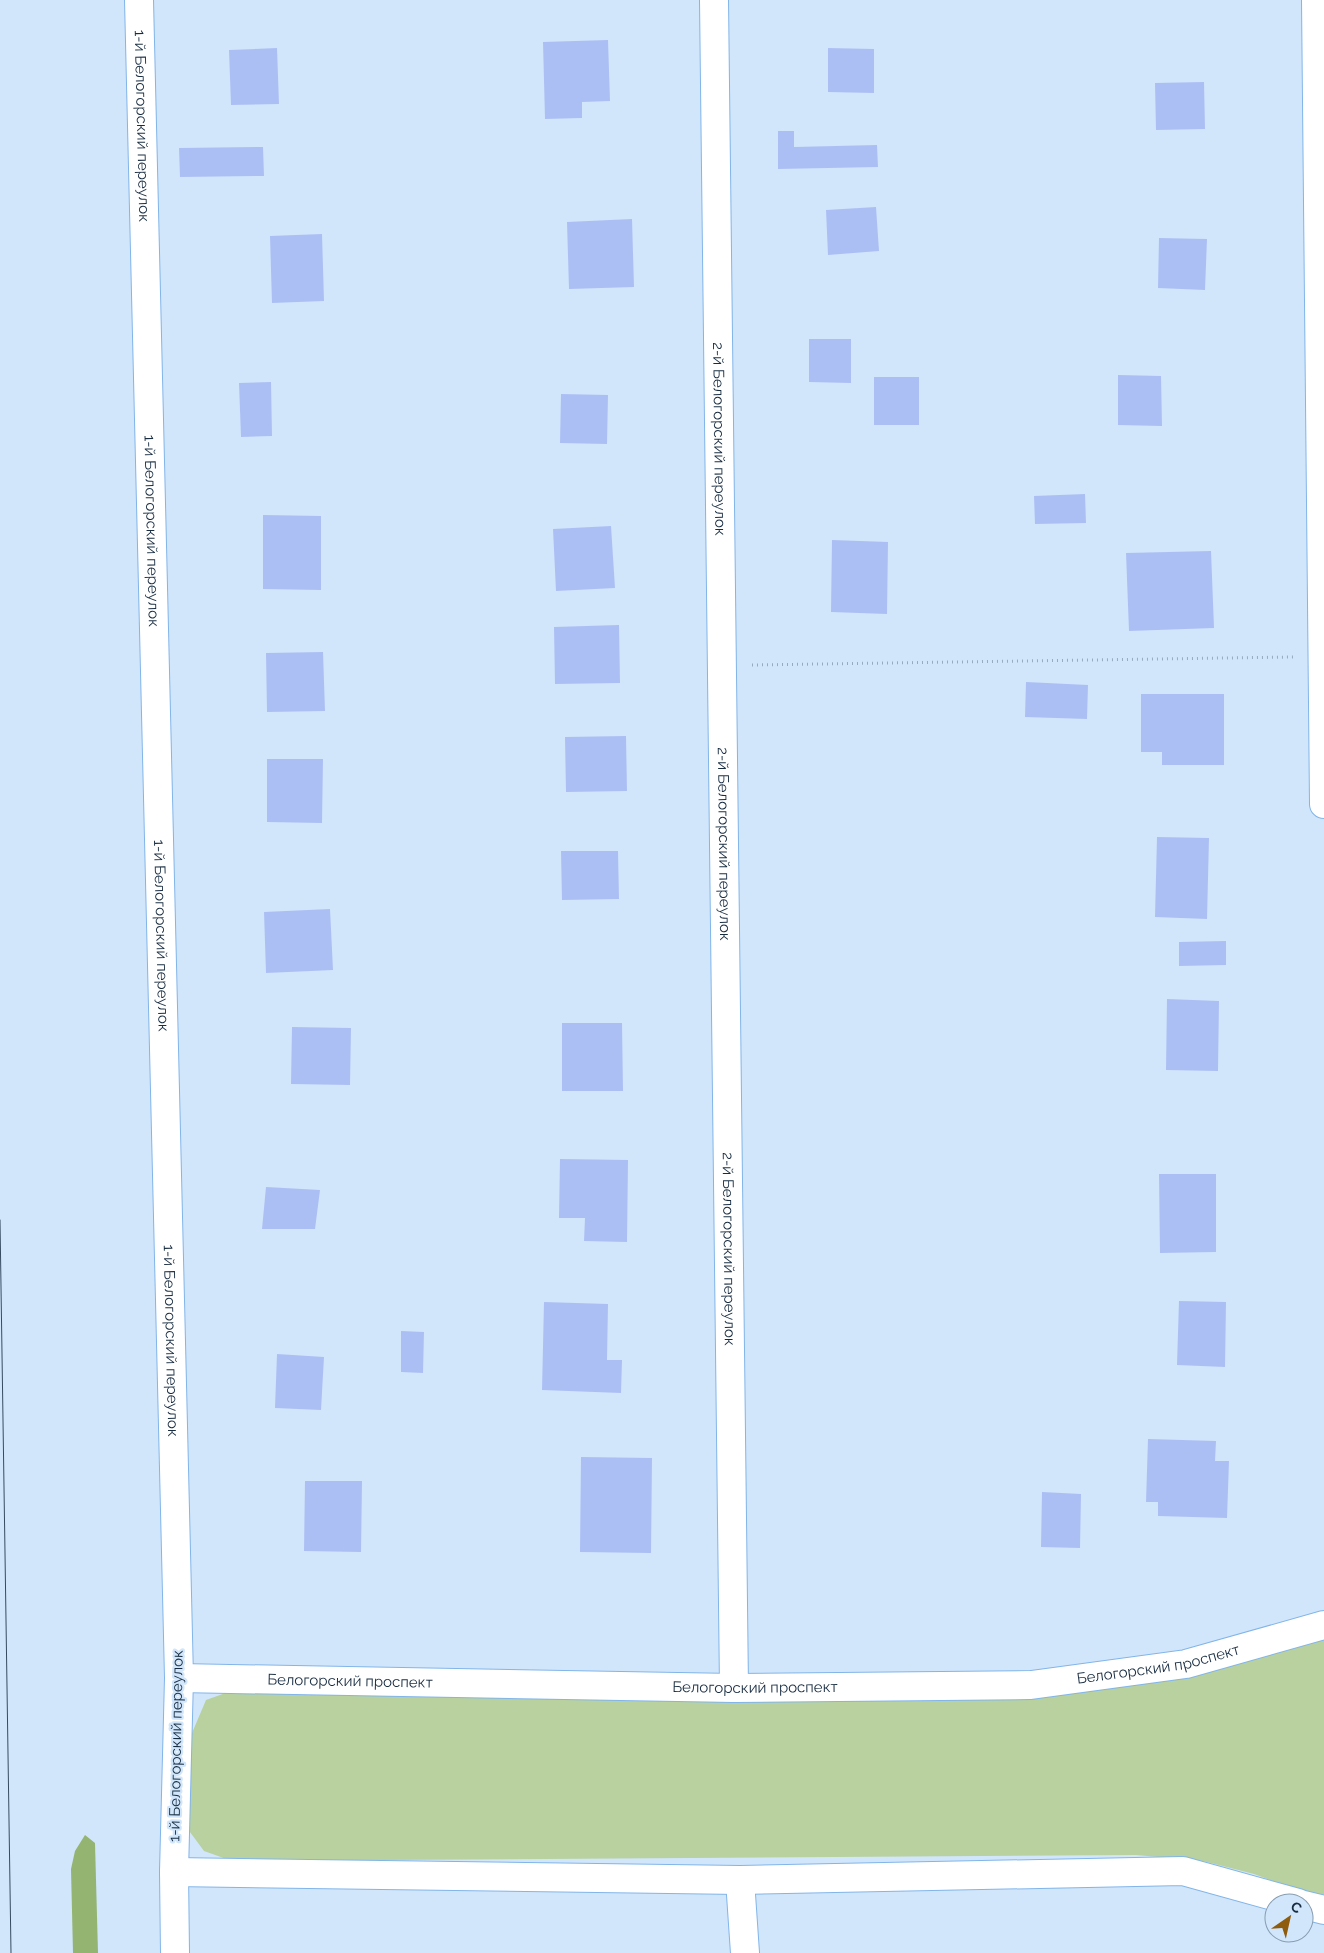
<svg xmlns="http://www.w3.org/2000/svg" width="1324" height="1953" font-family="Raleway,sans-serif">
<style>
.green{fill:#b8d19f}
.forest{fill:#94b472}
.building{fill:#acbff4}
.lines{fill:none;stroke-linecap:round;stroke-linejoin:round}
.minor-casing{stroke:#82b5e9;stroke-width:30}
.path{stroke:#95aabf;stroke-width:3;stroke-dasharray:1 4;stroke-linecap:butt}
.minor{stroke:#fff;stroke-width:28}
.tram{stroke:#364b60;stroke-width:1}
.labels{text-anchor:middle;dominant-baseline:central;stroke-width:4.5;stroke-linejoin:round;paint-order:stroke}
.street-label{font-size:15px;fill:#182c41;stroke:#d1e6fb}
</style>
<rect width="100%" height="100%" fill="#d1e6fb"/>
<path class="green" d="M1324,1639V1900L1254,1874L1203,1861L1136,1855L232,1861L204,1851L187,1828L192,1733L206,1700L234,1690L1065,1694Z"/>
<path class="forest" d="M85,1835L95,1843L98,1953H73L71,1869L75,1851Z"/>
<path class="building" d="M608,40L610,101L582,102V118L545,119L543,42Z
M277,48L279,104L231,105L229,50Z
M828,48L874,49V93L828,92Z
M1204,82L1205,129L1156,130L1155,83Z
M778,131H794V147L877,145L878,167L778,169Z
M263,147L264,176L180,177L179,148Z
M876,207L879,251L828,255L826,210Z
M632,219L634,287L569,289L567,222Z
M322,234L324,301L272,303L270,236Z
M1159,238L1207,239L1205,290L1158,288Z
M809,339H851V383L809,382Z
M1118,375L1161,376L1162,426L1118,425Z
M874,377H919V425H874Z
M271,382L272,436L241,437L239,383Z
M561,394L608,395L607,444L560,443Z
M1085,494L1086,523L1035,524L1034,496Z
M263,515L321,516V590L263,589Z
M611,526L615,588L556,591L553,529Z
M832,540L888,542L887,614L831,612Z
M1211,551L1214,628L1129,631L1126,553Z
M619,625L620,683L555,684L554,627Z
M323,652L325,711L267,712L266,653Z
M1026,682L1088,685L1087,719L1025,717Z
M1141,694H1224V765H1162V752H1141Z
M626,736L627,791L566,792L565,737Z
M267,759H323L322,823L267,822Z
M1157,837L1209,838L1207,919L1155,917Z
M561,851H618L619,899L562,900Z
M330,909L333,970L266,973L264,912Z
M1226,941V965L1179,966V942Z
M1167,999L1219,1001L1218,1071L1166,1070Z
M562,1023H622L623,1091H562Z
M292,1027L351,1028L350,1085L291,1084Z
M560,1159L628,1160L627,1242L584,1241L585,1218H559Z
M1159,1174H1216V1252L1160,1253Z
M266,1187L320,1190L315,1229H262Z
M1179,1301L1226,1302L1225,1367L1177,1365Z
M544,1302L608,1304L607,1360H622L621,1393L542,1390Z
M401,1331L424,1332L423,1373L401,1372Z
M277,1354L324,1357L321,1410L275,1408Z
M1148,1439L1216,1441L1215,1461H1229L1227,1518L1158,1516V1502H1146Z
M581,1457L652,1458L651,1553L580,1552Z
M305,1481H362L361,1552L304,1551Z
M1042,1492L1081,1494L1080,1548L1041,1547Z"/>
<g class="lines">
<defs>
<g id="minor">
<path id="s1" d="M139,0L179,1678L174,1872L175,1953"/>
<path id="s2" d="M714,0L734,1688"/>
<path d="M1316,0L1324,804"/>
<path id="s3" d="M179,1678L734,1688L1031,1685L1186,1664L1324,1625"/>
<path d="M174,1872L740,1880L1183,1871L1298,1903"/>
<path d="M740,1880L745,1953"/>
<path d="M1304,1905L1324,1910"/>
</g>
</defs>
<use href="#minor" class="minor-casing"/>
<path class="path" d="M752,665L1293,657"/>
<use href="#minor" class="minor"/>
<path class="tram" d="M0,1220L11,1953"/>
</g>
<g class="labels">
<g class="street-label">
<text stroke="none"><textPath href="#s1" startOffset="126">1-й Белогорский переулок</textPath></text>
<text stroke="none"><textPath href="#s2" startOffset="439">2-й Белогорский переулок</textPath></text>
<text stroke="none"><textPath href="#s1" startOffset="531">1-й Белогорский переулок</textPath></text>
<text stroke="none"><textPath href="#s2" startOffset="844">2-й Белогорский переулок</textPath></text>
<text stroke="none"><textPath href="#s1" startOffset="936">1-й Белогорский переулок</textPath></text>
<text stroke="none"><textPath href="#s2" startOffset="1249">2-й Белогорский переулок</textPath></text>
<text stroke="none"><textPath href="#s1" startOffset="1341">1-й Белогорский переулок</textPath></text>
<text stroke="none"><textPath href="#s3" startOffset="981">Белогорский проспект</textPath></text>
<text stroke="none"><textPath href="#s3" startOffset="171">Белогорский проспект</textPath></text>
<text stroke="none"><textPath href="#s3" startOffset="576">Белогорский проспект</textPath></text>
<text transform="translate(176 1746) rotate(-89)">1-й Белогорский переулок</text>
</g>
</g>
<g transform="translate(1289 1918) rotate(34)"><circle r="24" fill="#d1e6fb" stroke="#879cb1"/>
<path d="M0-4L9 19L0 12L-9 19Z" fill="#8f5b0c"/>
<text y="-8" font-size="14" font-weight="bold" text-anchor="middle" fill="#182c41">С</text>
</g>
</svg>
